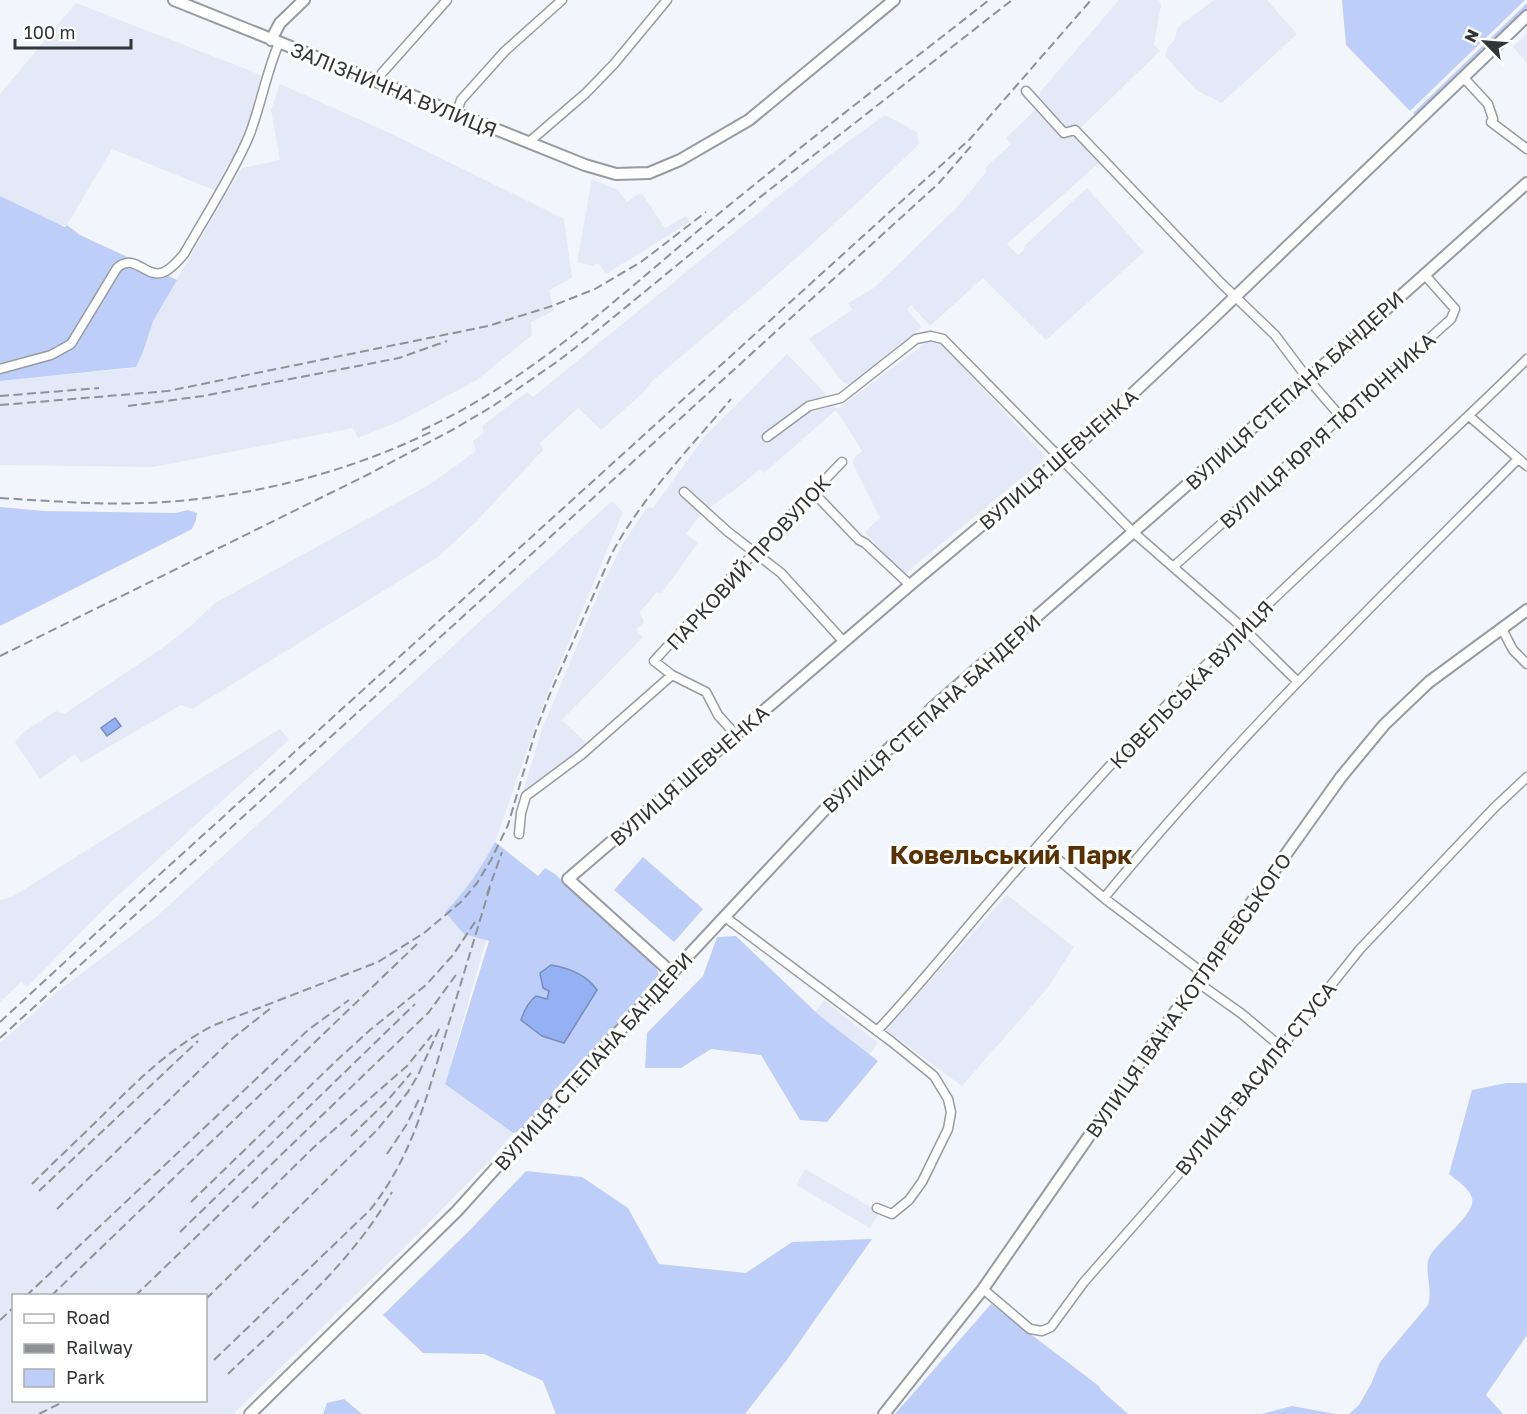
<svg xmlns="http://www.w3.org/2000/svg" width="1527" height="1414" font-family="'Golos Text',sans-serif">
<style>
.built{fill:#e3e9f7;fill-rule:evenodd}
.green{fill:#bdcff8}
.water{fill:#94b1f4;stroke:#778cbb;stroke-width:1.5}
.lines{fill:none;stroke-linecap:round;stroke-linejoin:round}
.minor-casing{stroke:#989ba1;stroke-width:11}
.tertiary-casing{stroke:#989ba1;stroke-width:14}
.minor{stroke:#fff;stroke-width:8}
.tertiary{stroke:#fff;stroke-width:10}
.rail{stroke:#8f9195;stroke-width:2;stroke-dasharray:9 4.5;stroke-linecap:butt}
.labels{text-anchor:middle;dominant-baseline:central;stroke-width:6;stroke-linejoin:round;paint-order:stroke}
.street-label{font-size:20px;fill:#333436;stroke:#fff}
.district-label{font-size:26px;font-weight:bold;fill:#593103;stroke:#fff}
</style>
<rect width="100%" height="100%" fill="#f2f5fc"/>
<path class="built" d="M1119,0H1159L1161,5L1154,45L1160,51L1073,135L1099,163L1007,244L1018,255L1024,250V246L1087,188L1144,252L1046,340L983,278L930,326L911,305L907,310L922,327L850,385L843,382L809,339L852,310L848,303L874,288L958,206L987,171L985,168L1011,144L1006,138L1036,109L1041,91Z
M1214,0H1267L1297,34L1222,103L1196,90L1165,56L1168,47L1175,40L1177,28Z
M76,3L261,75L247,136L226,167L216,191L112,149L67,225H61L0,196V94Z
M1527,33V63L1513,47Z
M280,84L394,135L564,219L572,278L549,290L554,311L531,322L532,335L477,380L400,421L358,438L353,428L153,467L0,465V381L133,368L143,352L153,320L240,171L242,168L280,160L271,110Z
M885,115L917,132L919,144L868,193L782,271L651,382L644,392L601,430L578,408L540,443L543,450L476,522L438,557L192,709L181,705L81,763L75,754L40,779L15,742L22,733L56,711L64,714L161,649L193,624L215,603L429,485L476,451L473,441L484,433L482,426L527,392L533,397L827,157Z
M592,179L618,190L627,202L638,194L643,195L665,228L686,216L690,222L606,274L598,263L593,266L577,262Z
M927,342H940L1045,456L1041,462L903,575L865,532L880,518L853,464L854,458L862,451L836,410L764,473L760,469L737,488L701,514L686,534L698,543L661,594L657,592L640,612L644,622L636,630L643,637L562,720L588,745L521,798L541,732L601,588L622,545L647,507L653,508L706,435L787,354L825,393L837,409Z
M612,501L623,512L546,697L495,842L482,866L467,888L446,912L464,934L486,940L445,1084L513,1133L493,1157L410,1242L233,1414H0V1043L57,992L156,917ZM14,1296H206V1400H14Z
M280,729L289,740L111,902L27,987L21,982L0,1002V900L12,897Z
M1007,895L1074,947L1046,990L962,1086L886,1030Z
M824,1000L878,1043L867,1057L813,1015Z
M805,1169L879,1212L870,1228L796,1185Z"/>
<path class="green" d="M1342,0H1525L1410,111L1346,45Z
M1527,3V9L1416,116L1413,113Z
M0,196L65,227L67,225L80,235L177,280L153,321L143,352L136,367L0,381Z
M0,507L44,511L176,513L188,510L197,513L196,520L192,529L0,626Z
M495,842L538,876L545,868L555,874L642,953C650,961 661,967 658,980L520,1131L513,1133L445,1084L489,941L464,934L445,912C466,891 481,868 495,842Z
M643,857L703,909L674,942L614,890Z
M736,936L820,1016L878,1061L827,1122L800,1120L761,1055L711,1049L681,1068H645L647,1033L703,976L717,937Z
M1506,1083H1527V1335L1486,1395L1503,1414H1349L1359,1405L1371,1384L1380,1362L1428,1305C1433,1289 1424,1271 1429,1258C1435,1243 1477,1214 1472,1198C1469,1188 1456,1180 1449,1174L1472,1090Z
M526,1171L582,1177L628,1208L659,1264L746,1273L792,1242L872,1239L786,1361L745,1414H556L543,1381L484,1354L423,1353L383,1315L471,1229Z
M991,1304L1099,1386L1101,1390L1128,1414H895Z
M344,1399L362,1414H323L327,1403Z
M1292,1406L1336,1414H1261Z"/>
<path class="water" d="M115,718L121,726L107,736L101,728Z
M551,965C569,968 586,974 597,990L564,1043L542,1036L521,1020C524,1011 528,1002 536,996L547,999L549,991L543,988L540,973Z"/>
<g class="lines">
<defs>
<path id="minor" d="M1463,77L1488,104L1493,119L1491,122L1527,149
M377,82L382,73L447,0
M1026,91L1064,133L1075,130L1221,283L1275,335L1308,379L1341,417
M456,114L461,100L505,51L562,0
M529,142L586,93L614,64L667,0
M0,369L51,355L71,344L117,268C136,251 147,282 166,271C173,267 179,260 184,254C205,217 233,174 249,136C261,105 266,73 279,43
M1469,416L1527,466
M767,437L809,406L841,398L916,339L931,336L943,339L1133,532L1243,628L1297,681
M684,492L727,531L781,573L844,642
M814,493L859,540L865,543L910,585
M1173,567L1451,319L1455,309L1424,274
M1502,629L1513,650L1527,664
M736,735L718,715L706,692L672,675L654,661L735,573L842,462
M519,834L521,813L526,796L581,755L672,675
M1041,845L1104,898L1203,973
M1104,898C1232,742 1376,602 1518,459
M725,917L892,1042L934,1076L948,1099L951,1112L948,1129L922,1182L909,1200L892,1214L877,1208
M1197,982L1242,1014L1280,1046
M877,1031C918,987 955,941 994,896C1048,833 1104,771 1161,711C1278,588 1407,478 1527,359
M983,1289L1030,1329L1042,1331L1051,1327L1084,1282L1190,1161L1360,949L1494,808L1527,777"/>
<path id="tertiary" d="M174,0L585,165L616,174L649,173L680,160L749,120L894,0
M271,40L280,23L304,0
M672,973L568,879L910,585L1080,443L1212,319L1527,16
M250,1414L457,1211L672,973L844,789L925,716L931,709L1308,379L1527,183
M884,1414L983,1289L1234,927L1341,777L1384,725L1429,682L1527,610"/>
</defs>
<use href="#minor" class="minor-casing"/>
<use href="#tertiary" class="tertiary-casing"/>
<use href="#minor" class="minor"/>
<use href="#tertiary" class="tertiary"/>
<path class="rail" d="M0,396L99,388
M0,405L168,391L488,326L552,306L595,289L641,262L706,212
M128,406L203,396L399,358L447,341
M422,430C531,381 620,295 711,220C802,145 896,73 989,0
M0,498C49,501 98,505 146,503C245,499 344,474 433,431
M0,656L369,474L454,429L493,406L558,361L593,334L759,198L1012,0
M487,894L502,852
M0,1022L148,885L970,139L1091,0
M0,1038L939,183L972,145
M351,1136L387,1101L411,1073
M387,1154L407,1124L420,1097
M32,1184C57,1159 83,1135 108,1110C140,1078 171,1048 212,1026L378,962L424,933L462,901L477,883L491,860L508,825L535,733L549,696L612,553C643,496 690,448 731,399
M39,1191L198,1041
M191,1202L336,1061L370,1030L426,985L453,955L475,922
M252,1208L313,1148L407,1066L432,1035
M57,1209L233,1038L271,1008
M180,1232L415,1004
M26,1296L308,1030L349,1000
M51,1296L417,944
M135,1296L429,1012L458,972
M206,1299L377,1130L408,1092L418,1075L440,1027
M0,1320L14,1307
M214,1360L370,1210C412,1157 426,1099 445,1036C460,986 475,937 490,887
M228,1374C286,1318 351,1264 392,1192
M39,1414L67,1400"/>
</g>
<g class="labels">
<g class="street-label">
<text transform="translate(394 89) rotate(22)">ЗАЛІЗНИЧНА ВУЛИЦЯ</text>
<text transform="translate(1294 390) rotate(-42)">ВУЛИЦЯ СТЕПАНА БАНДЕРИ</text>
<text transform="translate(1327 430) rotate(-42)">ВУЛИЦЯ ЮРІЯ ТЮТЮННИКА</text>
<text transform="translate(1058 459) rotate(-41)">ВУЛИЦЯ ШЕВЧЕНКА</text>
<text transform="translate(748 562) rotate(-47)">ПАРКОВИЙ ПРОВУЛОК</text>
<text transform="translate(1191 684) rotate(-46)">КОВЕЛЬСЬКА ВУЛИЦЯ</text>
<text transform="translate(931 713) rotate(-42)">ВУЛИЦЯ СТЕПАНА БАНДЕРИ</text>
<text transform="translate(689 775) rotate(-41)">ВУЛИЦЯ ШЕВЧЕНКА</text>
<text transform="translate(1188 995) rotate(-55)">ВУЛИЦЯ ІВАНА КОТЛЯРЕВСЬКОГО</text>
<text transform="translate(593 1061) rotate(-48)">ВУЛИЦЯ СТЕПАНА БАНДЕРИ</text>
<text transform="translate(1255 1078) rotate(-51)">ВУЛИЦЯ ВАСИЛЯ СТУСА</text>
</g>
<g class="district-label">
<text x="1011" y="854">Ковельський Парк</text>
</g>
</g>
<rect x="12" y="1294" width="195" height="108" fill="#ffffff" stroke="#adaeaf" stroke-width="1.5"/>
<rect x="24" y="1314" width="30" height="9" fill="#ffffff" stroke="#adaeaf" stroke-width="1.5"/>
<text x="66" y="1324" font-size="18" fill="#333436">Road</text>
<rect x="24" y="1344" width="30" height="9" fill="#8f9195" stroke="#adaeaf" stroke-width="1.5"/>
<text x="66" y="1354" font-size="18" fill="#333436">Railway</text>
<rect x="24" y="1369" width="30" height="18" fill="#bdcff8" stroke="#adaeaf" stroke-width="1.5"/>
<text x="66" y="1384" font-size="18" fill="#333436">Park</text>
<g transform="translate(1485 42) rotate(295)" stroke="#ffffff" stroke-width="4.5" paint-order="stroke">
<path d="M0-4.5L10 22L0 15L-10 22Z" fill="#333436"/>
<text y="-9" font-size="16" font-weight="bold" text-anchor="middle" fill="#333436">N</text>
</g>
<path d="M15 39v9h116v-9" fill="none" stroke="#333436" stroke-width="3"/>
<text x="24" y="39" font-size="18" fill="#333436" stroke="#ffffff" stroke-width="4.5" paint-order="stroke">100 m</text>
</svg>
